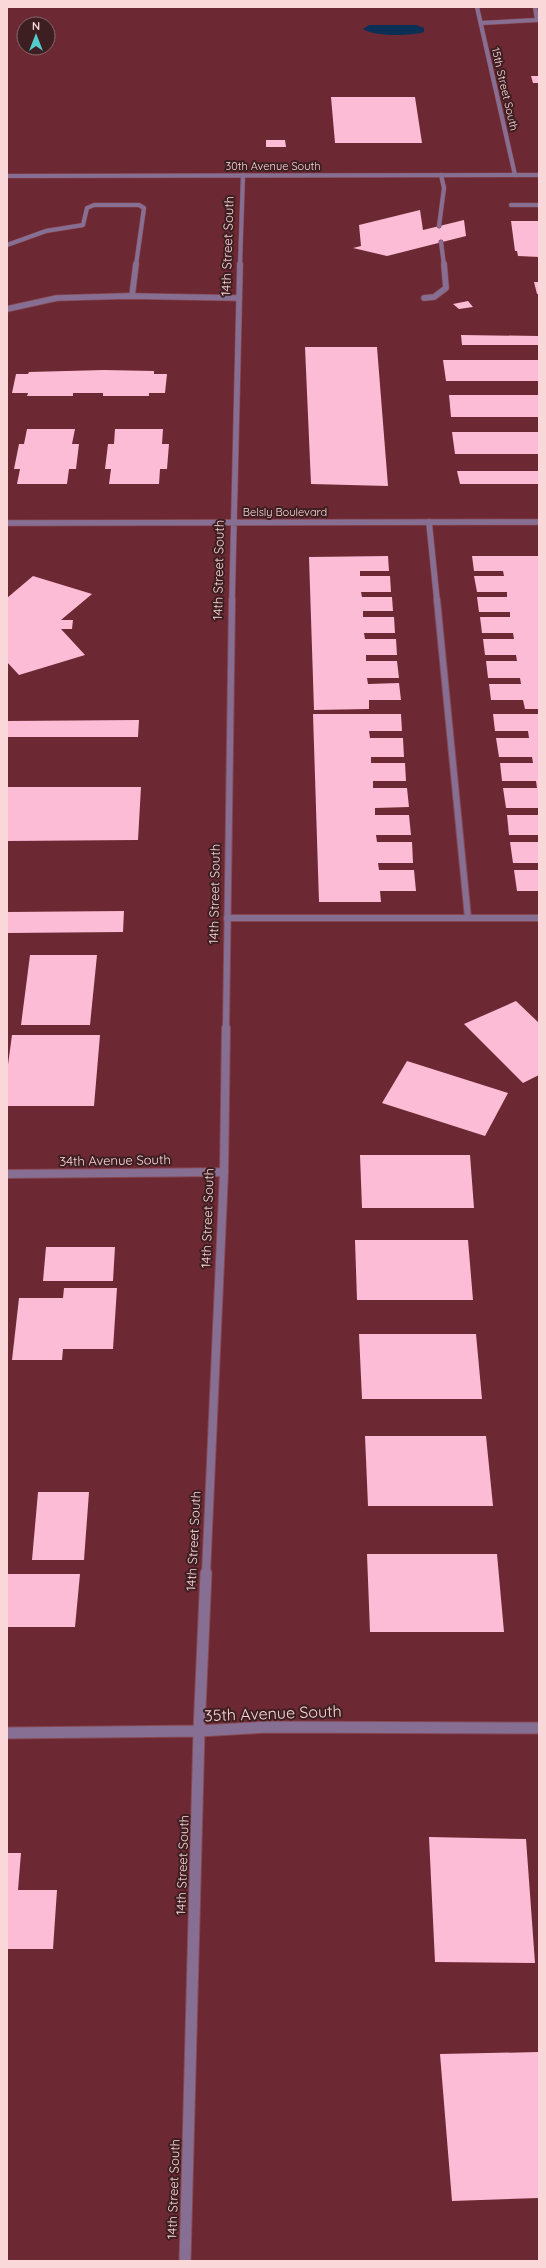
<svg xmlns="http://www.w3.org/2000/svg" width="546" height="2268" font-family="Quicksand,sans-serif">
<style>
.water{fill:#0b2f55}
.building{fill:#fcbcd5}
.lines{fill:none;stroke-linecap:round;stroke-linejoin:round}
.service-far2-casing{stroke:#864851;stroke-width:5}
.service-far1-casing{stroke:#864851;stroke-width:7}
.service-casing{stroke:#864851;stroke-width:8}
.minor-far4-casing{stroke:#864851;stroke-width:5}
.minor-far3-casing{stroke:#864851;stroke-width:7}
.minor-far2-casing{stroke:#864851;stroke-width:8}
.minor-far1-casing{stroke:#864851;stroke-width:10}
.minor-casing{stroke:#864851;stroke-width:13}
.tertiary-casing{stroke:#864851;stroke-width:5}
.service-far2{stroke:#876f94;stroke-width:4}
.service-far1{stroke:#876f94;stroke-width:5.5}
.service{stroke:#876f94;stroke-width:6}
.minor-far4{stroke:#876f94;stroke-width:4}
.minor-far3{stroke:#876f94;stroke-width:5.5}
.minor-far2{stroke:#876f94;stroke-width:6}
.minor-far1{stroke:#876f94;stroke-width:8}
.minor{stroke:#876f94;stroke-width:11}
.tertiary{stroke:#876f94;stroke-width:4}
.labels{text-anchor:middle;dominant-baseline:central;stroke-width:4;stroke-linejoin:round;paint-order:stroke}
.far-street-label{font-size:11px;fill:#fad7d9;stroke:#3d1e21}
.street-label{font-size:13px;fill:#fad7d9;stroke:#3d1e21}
.near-street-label{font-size:16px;fill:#fad7d9;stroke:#3d1e21}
</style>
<rect width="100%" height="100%" fill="#6c2833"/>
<path class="water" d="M369,25H416L424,28V32C411,36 375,37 363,29Z"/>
<path class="building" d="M531,76H539V83H533Z
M331,97H415L422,143H335Z
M266,140H285L286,147H266Z
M420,210L423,230L464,220L466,236L387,256L353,248L361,246L359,225Z
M511,221H539V257L518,256L517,251H515Z
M534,282H539V294H537Z
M468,301L473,307L459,309L453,304Z
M461,335L539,336V345H462Z
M305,347H377L388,486L311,484Z
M443,360H539V381H446Z
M104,370L154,371V374H167L165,393H149V396H103V393H73V396H27L28,393H12L16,374H28L29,372Z
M449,395H539V417H451Z
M27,429H75L72,444H79L76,469H69L67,484H17L20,469H14L19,444H24Z
M115,429H163L162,444H169L167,469H160L159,484H109L111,469H105L108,444H114Z
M452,432H539V454H455Z
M457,471H539V484H460Z
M388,556L389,571H360V576H390L391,592H361L362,597H392L393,611H363V617H394L395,633H364L365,639H396L397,655H366V661H397L399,678H367L368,684L399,683L401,700H369V709L314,710L309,557Z
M472,556H539V709H525L523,700H491L489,684H521L520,678H488L486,661H517L516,655H485L483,639H514L513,633H482L480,617H510V612H479L477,597H507V592H477L474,576H504L503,571H474Z
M33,576L92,594L61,620H73L72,629H61L85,655L19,675L7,662V598Z
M313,714H401L402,731H369L370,738H403L404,757H371V763H405L406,781H373V788H407L409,807L375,808V815H409L411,835H376L377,842H412L413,863H378L379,870H414L416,891H380L381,902H319Z
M493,714H539V808H506L503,788H537L536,781H502L500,763H533L532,757H499L496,738H529L528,731H495Z
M139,720L138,737H7V721Z
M7,787H141L138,840L7,841Z
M507,815H539V835H509Z
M510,842H539V863H513Z
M514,870H539V891H517Z
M124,911L123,932L7,933V912Z
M30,955H97L90,1025H21Z
M516,1001L539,1023V1075L523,1083L464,1024Z
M12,1035H100L94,1106H7V1072Z
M407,1061L508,1093L485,1136L382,1103Z
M360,1155H470L474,1208H362Z
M355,1240H468L473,1300H357Z
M46,1247H115L113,1281H43Z
M64,1288H117L113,1349H63L62,1360H12L19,1298H63Z
M359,1334H476L482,1399H362Z
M365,1436H486L493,1506H368Z
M38,1492H89L84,1560H32Z
M367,1554H497L504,1632H370Z
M7,1574H80L75,1627H7Z
M429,1837L526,1839L535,1963L435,1962Z
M7,1853H21L18,1890H57L53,1949H7Z
M539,2052V2198L452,2201L440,2054Z"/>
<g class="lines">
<defs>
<path id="service-far2" d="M481,23L537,20L535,7
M511,205H539
M439,226L444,188L441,175
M441,242L444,265
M7,245L46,231L83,225L87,208L94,205H139L144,208L136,265"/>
<path id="service-far1" d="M132,296L136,264
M424,298L434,297L446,288L444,264
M7,309L57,298L127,296L239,298
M429,522L437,601"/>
<path id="service" d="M437,600L468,918
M227,918H539"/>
<path id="minor-far4" d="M477,7L515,175
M240,265L243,175"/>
<path id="minor-far3" d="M7,523L539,522
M232,601L240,264"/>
<path id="minor-far2" d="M226,1029L232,600"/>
<path id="minor-far1" d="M7,1174L224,1172
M206,1574L224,1172L226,1028"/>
<path id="minor" d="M7,1733L199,1731L269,1727L539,1728
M185,2261L199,1731L206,1573"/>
<path id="tertiary" d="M7,176L539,175"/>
</defs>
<use href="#service-far2" class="service-far2-casing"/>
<use href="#service-far1" class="service-far1-casing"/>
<use href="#service" class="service-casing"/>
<use href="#minor-far4" class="minor-far4-casing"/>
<use href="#minor-far3" class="minor-far3-casing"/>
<use href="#minor-far2" class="minor-far2-casing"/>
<use href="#minor-far1" class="minor-far1-casing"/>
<use href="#minor" class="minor-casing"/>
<use href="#tertiary" class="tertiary-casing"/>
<use href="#service-far2" class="service-far2"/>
<use href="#service-far1" class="service-far1"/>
<use href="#service" class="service"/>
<use href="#minor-far4" class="minor-far4"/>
<use href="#minor-far3" class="minor-far3"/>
<use href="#minor-far2" class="minor-far2"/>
<use href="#minor-far1" class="minor-far1"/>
<use href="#minor" class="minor"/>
<use href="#tertiary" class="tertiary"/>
</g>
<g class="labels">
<g class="far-street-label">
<text transform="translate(505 89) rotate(77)">15th Street South</text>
<text x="273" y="166">30th Avenue South</text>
<text x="285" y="512">Belsly Boulevard</text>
</g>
<g class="street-label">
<text transform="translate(227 246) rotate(-88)">14th Street South</text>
<text transform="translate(218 570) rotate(-89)">14th Street South</text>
<text transform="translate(214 894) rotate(-89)">14th Street South</text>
<text transform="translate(115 1160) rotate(-1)">34th Avenue South</text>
<text transform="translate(207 1218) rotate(-88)">14th Street South</text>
<text transform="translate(193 1541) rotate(-87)">14th Street South</text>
<text transform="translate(182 1865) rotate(-88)">14th Street South</text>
<text transform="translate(173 2189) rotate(-88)">14th Street South</text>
</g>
<g class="near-street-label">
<text transform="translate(273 1713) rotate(-2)">35th Avenue South</text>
</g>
</g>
<rect width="546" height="2268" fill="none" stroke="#fad7d9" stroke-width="16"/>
<g transform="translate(36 36)"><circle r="19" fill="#3d1e21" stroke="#89686b"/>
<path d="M0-3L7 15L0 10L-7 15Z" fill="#53cdcb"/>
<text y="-6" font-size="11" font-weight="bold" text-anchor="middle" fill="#fad7d9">N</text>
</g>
</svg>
